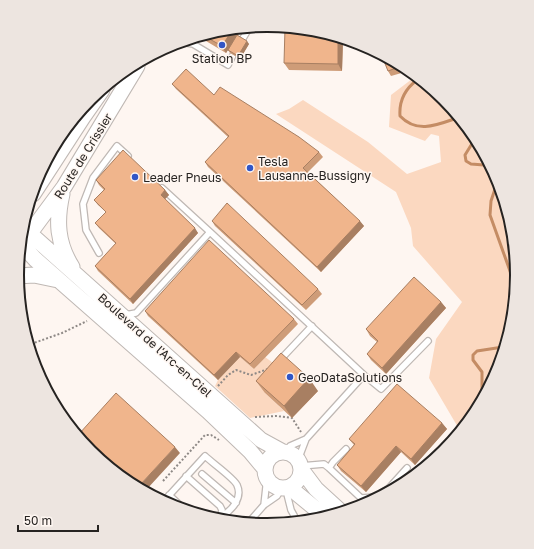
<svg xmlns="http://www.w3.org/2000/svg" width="534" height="549" font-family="'Golos Text',sans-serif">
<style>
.green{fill:#fbd8c0}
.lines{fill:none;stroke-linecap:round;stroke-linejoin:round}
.stream{stroke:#c48c64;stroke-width:3}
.lane-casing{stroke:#bfb8b4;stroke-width:8}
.secondary-casing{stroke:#bfb8b4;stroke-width:17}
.path{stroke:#8e8986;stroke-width:2;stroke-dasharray:2 2;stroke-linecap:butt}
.lane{stroke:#fff;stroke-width:5.5}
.secondary{stroke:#fff;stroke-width:15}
.wall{fill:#ce9c78}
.shaded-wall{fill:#a87f62}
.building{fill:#f0b58c;stroke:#a87f62}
.poi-dot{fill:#3156c6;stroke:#fef6f1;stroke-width:1.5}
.labels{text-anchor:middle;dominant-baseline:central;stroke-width:3;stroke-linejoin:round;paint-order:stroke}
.poi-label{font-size:12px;fill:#262321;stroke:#fef6f1;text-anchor:start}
.street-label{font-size:12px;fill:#262321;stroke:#fef6f1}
.rim{fill:none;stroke:#262321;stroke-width:2}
</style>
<rect width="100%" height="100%" fill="#fef6f1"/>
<path class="green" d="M412,77L444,98L498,179L517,275L500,362L496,363L495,374L459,429L429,378L436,339L462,302L413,246L411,228L396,192L276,114L289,109L303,100L368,142L407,174L441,162L439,136L431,134L425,141L389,127L391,95L412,79Z
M240,357L254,369L265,357L284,371L265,393L284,411L250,418L215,386L218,380Z"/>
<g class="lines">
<path class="stream" d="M417,80C405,89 399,102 400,116C417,134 437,125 457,118
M473,142L465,155L466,161L471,164L484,165L489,171L494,180L495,189L491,201L490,215L515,285
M482,394V372L473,360V355L477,351L503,347"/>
<defs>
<path id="lane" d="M242,40L249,28
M181,42L193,44L228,65L233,55
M162,188L210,232
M99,253L86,230L83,204L93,178L117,146L128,156
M125,315L136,313L210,232L364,375L306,439L298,460
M279,361L312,326
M364,375L381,389L428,341
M346,449L333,462L329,468L361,498L376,497
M285,452L290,446L306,439
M301,466L324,464L329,468
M202,474L236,503
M186,476L220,506L222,510L221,515
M286,490L291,510L296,519
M169,495L183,508
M377,496L389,488L407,468
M164,501L205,456C211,462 234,478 237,485C243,498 232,510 222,516
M264,505L267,478
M250,521L264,505L277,496L282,488"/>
<path id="secondary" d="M33,194L83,117L102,90
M62,194C56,221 57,243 72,267
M26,230L261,440L283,452
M24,241L64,187L137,66
M23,246L35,259L208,411L250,451L265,469
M17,276L34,275L58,280
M265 470a18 18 0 1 1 36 0a18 18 0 1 1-36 0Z
M301,469L316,489L339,510
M289,487L322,514"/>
</defs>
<use href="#lane" class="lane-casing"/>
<use href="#secondary" class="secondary-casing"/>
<path class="path" d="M31,344L62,333L87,321
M218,386L228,375L236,370L251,375L268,369
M255,417L276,416L292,418L301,432
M163,481L205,435H211L219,440"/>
<use href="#lane" class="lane"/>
<use href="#secondary" class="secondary"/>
</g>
<path class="wall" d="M241,30L237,35L249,44L240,59L230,53L228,50L226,53L201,38Z
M343,40L342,71L289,70L284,63Z
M382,56L405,72L391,76L388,71Z
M172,84L214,95L319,152L323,157L308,172L364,226L321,272L208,167L205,162L228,137L176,89Z
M96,180L165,190L169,195L165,199L198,233L133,304L98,271L95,266L116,244L99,228L95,223L106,212L98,205L94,200L104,190L99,185Z
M212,221L318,289L322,294L306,310L215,226Z
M441,302L446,308L386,374L371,360L367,354L377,342L370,336L366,329Z
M145,311L294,319L298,324L254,369L240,357L218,380L148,316Z
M256,381L318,391L292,418L265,393Z
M442,423L447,429L415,465L401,452L366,492L341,471L337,465L354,445L349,439Z"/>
<path class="shaded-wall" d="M241,30L226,53L222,46L231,32Z
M338,39L343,40L342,71L338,64Z
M247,41L249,44L240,59L238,56Z
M165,190L169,195L164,200L161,195Z
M360,221L364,226L321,272L317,267Z
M195,228L198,233L133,304L130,299Z
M441,302L446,308L386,374L382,368Z
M236,352L240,357L218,380L214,375Z
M309,378L318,391L292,418L284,406Z
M442,423L447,429L415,465L411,459Z
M396,446L401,452L366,492L361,486Z
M175,447L180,453L147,489L140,485Z"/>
<path class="building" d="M285,28L338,39V64L284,63Z
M231,32L222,46L206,37Z
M237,35L247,41L238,56L228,50Z
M382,56L399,67L388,71Z
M186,69L214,95L220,87L299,137L319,152L303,168L360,221L317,267L205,162L229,136L172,84Z
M123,150L165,190L161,195L195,228L130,299L95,266L116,243L95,223L106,212L94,200L105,189L96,180Z
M227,203L318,289L302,305L212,221Z
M209,240L294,319L250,364L236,352L214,375L145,311Z
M414,277L441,302L382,368L367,354L378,341L366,329Z
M281,353L309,378L284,406L256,381Z
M397,384L442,423L411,459L396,446L361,486L337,465L355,444L349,439Z
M116,393L175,447L140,485L90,451L79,434Z"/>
<g class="poi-dot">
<circle cx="222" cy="45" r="4"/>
<circle cx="250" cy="168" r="4"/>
<circle cx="135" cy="177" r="4"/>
<circle cx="290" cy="377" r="4"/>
</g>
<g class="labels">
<g class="poi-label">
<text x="222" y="58" text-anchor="middle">Station BP</text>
<text x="258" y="161">Tesla<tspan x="258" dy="14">Lausanne-Bussigny</tspan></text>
<text x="143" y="177">Leader Pneus</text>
<text x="298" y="377">GeoDataSolutions</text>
</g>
<g class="street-label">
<text transform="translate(83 156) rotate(-58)">Route de Crissier</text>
<text transform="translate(155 345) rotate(42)">Boulevard de l'Arc-en-Ciel</text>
</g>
</g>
<path d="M0 0H534V549H0ZM24 275a243 243 0 1 1 486 0a243 243 0 1 1-486 0Z" fill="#ede5e0" fill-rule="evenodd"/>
<path class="rim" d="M24 275a243 243 0 1 1 486 0a243 243 0 1 1-486 0Z"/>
<path d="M18 525v6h80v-6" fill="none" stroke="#262321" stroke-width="2"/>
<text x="24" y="525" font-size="12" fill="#262321" stroke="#fef6f1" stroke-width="3" paint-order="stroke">50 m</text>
</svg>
